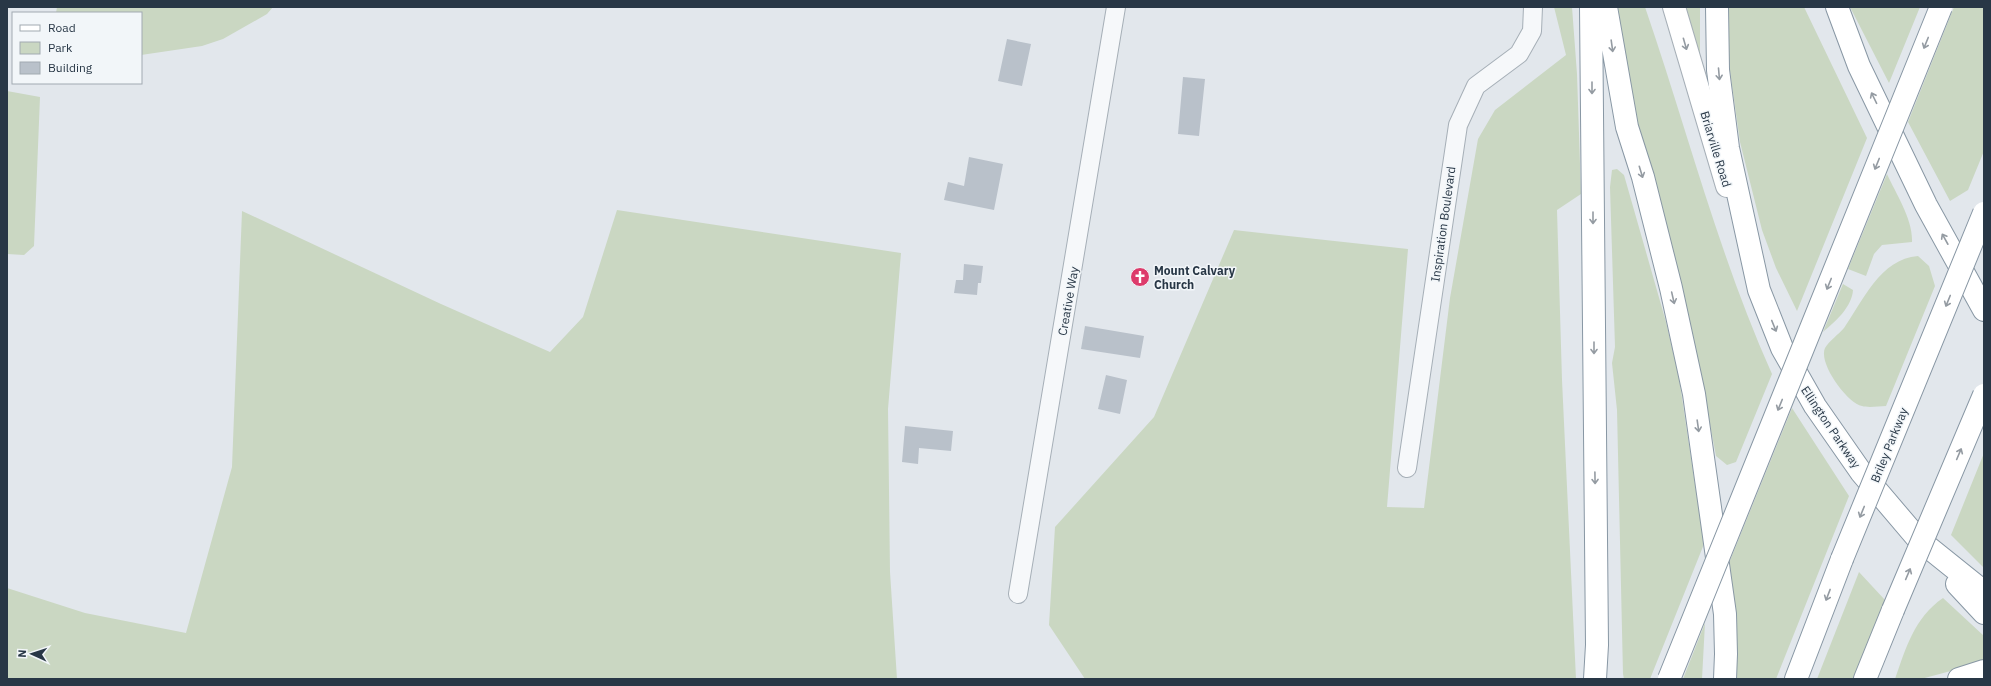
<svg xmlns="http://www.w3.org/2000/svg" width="1991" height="686" font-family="'IBM Plex Sans',sans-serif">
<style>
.green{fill:#cad7c2}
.building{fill:#b9c1ca}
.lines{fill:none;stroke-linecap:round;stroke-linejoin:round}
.street-casing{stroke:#a6afb7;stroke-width:20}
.secondary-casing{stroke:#a6afb7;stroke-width:24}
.highway-casing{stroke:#8897a4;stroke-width:24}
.street{stroke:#f6f8fa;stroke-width:18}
.secondary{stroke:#fff;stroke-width:22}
.highway{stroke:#fff;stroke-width:22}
.highway-bridge-casing{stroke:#8897a4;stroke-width:24;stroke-linecap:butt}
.highway-bridge{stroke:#fff;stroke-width:22}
.oneway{stroke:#949ba2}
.labels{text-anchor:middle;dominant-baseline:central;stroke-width:3;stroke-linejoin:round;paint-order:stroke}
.street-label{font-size:12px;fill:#283746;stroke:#f2f6f9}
.poi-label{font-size:12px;font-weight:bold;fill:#283746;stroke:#f2f6f9;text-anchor:start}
</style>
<rect width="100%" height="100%" fill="#e2e7ec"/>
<path class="green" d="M57,7H273L267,14L223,39L202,46L141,55V13H56Z
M1554,7H1572L1577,74L1581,194L1557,210L1562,380L1576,679H1085L1049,625L1055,527L1154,417L1234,230L1408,249L1387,507L1424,508L1450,298L1478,139L1495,110L1566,55Z
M1618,7H1645C1687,129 1719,256 1772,374L1736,462L1727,465L1716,456L1704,393L1629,91Z
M1684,7H1700V60Z
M1728,7H1804L1867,138L1797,311L1776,268L1762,230L1740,142L1728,57Z
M1850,7H1920L1889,83Z
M1954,7H1984V151L1968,190L1950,201L1908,122Z
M7,91L40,97L34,246L24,255L7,254Z
M1617,169L1624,175L1666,322L1679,378L1704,544L1650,679H1624L1623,674L1617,410L1612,363L1615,347L1610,187L1612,170Z
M1887,174C1896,194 1913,219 1912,242L1882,245L1874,254L1866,276L1848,269Z
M617,210L901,253L888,409L890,572L897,679H7V588L85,613L186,633L232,467L242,211L441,304L550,352L583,317Z
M1918,256L1929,266L1935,286L1886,406C1879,406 1869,408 1862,406C1847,403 1818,363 1825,348C1829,341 1839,334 1844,328C1863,301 1880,259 1918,256Z
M1843,284L1853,290C1852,307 1835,322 1823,332Z
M1792,408L1849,496L1776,679H1734L1733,625L1729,563Z
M1984,453V568L1951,535Z
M1859,572L1885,600L1853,679H1817Z
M1943,598L1984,636V662L1921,679H1895C1906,648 1914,618 1943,598Z
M1705,623L1702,679H1683Z"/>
<path class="building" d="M1007,39L1031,44L1022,86L998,81Z
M1183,77L1205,79L1199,136L1178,134Z
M969,157L1003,164L994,210L944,200L948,182L964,186Z
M964,264L983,266L981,283H978L977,295L954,293L956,280H963Z
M1085,326L1144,336L1140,358L1081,349Z
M1106,375L1127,380L1120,414L1098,409Z
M905,426L953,431L951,451L919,448L918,464L902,462Z"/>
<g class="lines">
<defs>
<path id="street" d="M1407,468L1458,125L1476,86L1519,54L1532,31L1533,7
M1018,594L1116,7"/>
<path id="secondary" d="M1674,7L1727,186"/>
<path id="highway" d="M1591,7L1597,645L1595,679
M1606,7L1627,127L1643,177L1671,288L1694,394L1725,614L1726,654L1725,679
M1717,7L1718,70L1728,148L1759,290L1782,348L1815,406L1861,472L1918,539L1984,592
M1837,7L1859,66L1926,205L1984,310
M1957,584L1984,613
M1796,679L1842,559
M1865,679L1893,610
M1959,679L1984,671"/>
</defs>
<use href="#street" class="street-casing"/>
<use href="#secondary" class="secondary-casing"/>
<use href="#highway" class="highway-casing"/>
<use href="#street" class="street"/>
<use href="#secondary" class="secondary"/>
<use href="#highway" class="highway"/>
<defs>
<path id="highway-bridge" d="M1842,559L1984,213
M1893,610L1984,395
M1669,679L1941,7"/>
</defs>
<use href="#highway-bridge" class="highway-bridge-casing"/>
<use href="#highway-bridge" class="highway-bridge"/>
</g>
<defs><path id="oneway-shaft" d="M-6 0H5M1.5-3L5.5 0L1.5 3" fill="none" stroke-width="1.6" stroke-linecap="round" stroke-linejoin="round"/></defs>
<g class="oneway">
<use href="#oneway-shaft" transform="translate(1926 43) rotate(112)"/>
<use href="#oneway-shaft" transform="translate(1685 44) rotate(74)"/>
<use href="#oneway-shaft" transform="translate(1612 46) rotate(82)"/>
<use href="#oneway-shaft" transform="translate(1719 74) rotate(85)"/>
<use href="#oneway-shaft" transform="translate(1592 88) rotate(90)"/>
<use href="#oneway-shaft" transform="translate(1874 98) rotate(-116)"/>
<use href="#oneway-shaft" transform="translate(1877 164) rotate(112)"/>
<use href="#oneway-shaft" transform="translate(1641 172) rotate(73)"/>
<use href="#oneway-shaft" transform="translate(1593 218) rotate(90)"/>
<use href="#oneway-shaft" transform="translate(1945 239) rotate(-119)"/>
<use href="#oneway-shaft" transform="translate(1829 284) rotate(112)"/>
<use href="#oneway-shaft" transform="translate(1673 298) rotate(77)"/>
<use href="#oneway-shaft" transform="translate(1948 301) rotate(112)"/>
<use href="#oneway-shaft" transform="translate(1774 326) rotate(68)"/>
<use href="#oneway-shaft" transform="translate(1594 348) rotate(90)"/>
<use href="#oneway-shaft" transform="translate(1780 405) rotate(112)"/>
<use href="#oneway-shaft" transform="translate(1698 426) rotate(82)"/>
<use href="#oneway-shaft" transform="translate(1959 454) rotate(-67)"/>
<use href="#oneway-shaft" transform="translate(1595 478) rotate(89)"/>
<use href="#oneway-shaft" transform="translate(1862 512) rotate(112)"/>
<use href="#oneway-shaft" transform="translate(1908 574) rotate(-67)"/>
<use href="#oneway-shaft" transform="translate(1828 595) rotate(111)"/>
</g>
<defs>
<symbol id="church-disc" viewBox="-11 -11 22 22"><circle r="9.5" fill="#dd3b6b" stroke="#f2f6f9"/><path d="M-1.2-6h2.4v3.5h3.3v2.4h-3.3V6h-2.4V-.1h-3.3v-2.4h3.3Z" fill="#fff"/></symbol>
</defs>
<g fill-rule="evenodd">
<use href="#church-disc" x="1129" y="266" width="22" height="22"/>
</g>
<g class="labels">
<g class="street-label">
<text transform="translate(1716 149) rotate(73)">Briarville Road</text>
<text transform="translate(1443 224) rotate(-82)">Inspiration Boulevard</text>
<text transform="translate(1068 301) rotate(-80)">Creative Way</text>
<text transform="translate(1831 427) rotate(56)">Ellington Parkway</text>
<text transform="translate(1889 445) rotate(-68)">Briley Parkway</text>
</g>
<g class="poi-label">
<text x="1154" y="270">Mount Calvary<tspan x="1154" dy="14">Church</tspan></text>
</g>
</g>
<rect width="1991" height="686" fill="none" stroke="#283746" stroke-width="16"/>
<rect x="12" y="12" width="130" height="72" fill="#f2f6f9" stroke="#a1aab1"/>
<rect x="20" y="25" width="20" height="6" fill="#ffffff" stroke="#a1aab1"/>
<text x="48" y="32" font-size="12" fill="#283746">Road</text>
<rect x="20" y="42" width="20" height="12" fill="#cad7c2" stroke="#a1aab1"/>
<text x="48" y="52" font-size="12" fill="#283746">Park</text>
<rect x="20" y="62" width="20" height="12" fill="#b9c1ca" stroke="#a1aab1"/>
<text x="48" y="72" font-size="12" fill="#283746">Building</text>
<g transform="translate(32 654) rotate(273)" stroke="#f2f6f9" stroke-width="3" paint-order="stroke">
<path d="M0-3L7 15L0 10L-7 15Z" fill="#283746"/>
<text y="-6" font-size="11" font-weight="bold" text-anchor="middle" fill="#283746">N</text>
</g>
</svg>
